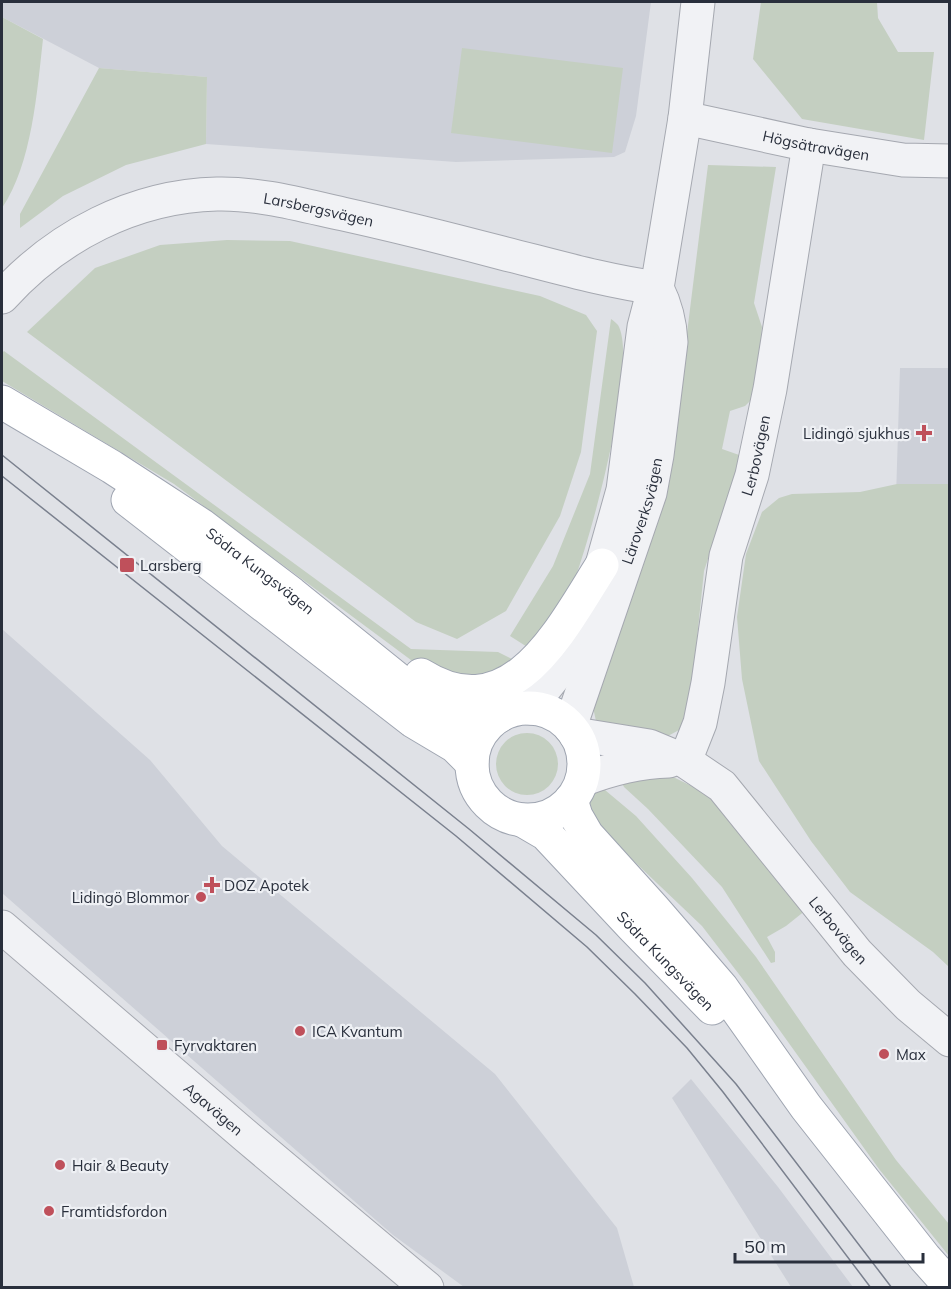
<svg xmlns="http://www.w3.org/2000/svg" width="951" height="1289" font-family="Mulish,sans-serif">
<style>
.built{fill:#cdd0d8}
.green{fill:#c4cfc1}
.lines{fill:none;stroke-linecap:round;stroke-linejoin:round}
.minor-casing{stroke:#a5a8b0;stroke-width:35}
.major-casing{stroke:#9fa5b1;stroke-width:35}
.minor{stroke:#f1f2f5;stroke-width:33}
.major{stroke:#fff;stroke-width:33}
.tram{stroke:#7a808e;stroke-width:1.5}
.poi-dot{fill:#bf505b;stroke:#eef0f4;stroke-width:2}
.labels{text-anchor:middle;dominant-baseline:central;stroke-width:4.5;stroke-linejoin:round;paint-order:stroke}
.street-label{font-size:15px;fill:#292f3c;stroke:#eef0f4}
.poi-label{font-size:15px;fill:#292f3c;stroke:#eef0f4;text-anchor:start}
</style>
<rect width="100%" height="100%" fill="#dfe1e6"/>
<path class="built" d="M2,2H651L636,116L625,152L614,157L456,162L206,144L207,77L99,68L2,17Z
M900,368H949V560L896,497Z
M2,629L150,760L222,846L495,1074L617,1228L634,1287H464L393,1235L2,893Z
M691,1079L778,1187L853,1287H791L672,1098Z"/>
<path class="green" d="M761,2H877L878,18L898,52H934L924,140L802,119L753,59Z
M2,17L43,39C37,92 32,164 2,208Z
M462,48L623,68L612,153L451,133Z
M99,68L207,77L206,144L126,165L63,196L20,228V214Z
M708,165L776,167L754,303L762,327L757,394L745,406L730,411L722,449L742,456L704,571L696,648L697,674L681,729L666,737L597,726L593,707L680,389Z
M227,240L290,241L540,296L586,315L597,331L581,452L560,516L506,611L457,639L416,622L27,332L95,268L160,245Z
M611,319C614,321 616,323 618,325C640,363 587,554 568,597C560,616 543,634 532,650L510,636L553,566L590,474Z
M4,351L411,649L498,652L518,662L468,680L415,663L174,484L2,381V353Z
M897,484H949V967L933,952L850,892L811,841L759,761L742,679L737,617L746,554L762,512L779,498L792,494L860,492Z
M496 764a31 31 0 1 1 62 0a31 31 0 1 1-62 0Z
M665,773L714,797L806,910L786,926L767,937L775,952V962L771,963L722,887L648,809L624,787L618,776Z
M599,785L636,816L692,878L756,957L896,1160L949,1224V1256L879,1169L748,986L702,926L597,826L589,806L590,791Z"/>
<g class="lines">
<defs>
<g id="minor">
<path id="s1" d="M685,118L809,145L903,160L950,161"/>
<path id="s2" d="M2,297C57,236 134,196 217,194C259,193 302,205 343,214C397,226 449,239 502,253C554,266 605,281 657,288"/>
<path d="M529,708L561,668L578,633L602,565L623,490L644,327L650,304L657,288L685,118L698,2"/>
<path id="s3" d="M570,727L650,493L657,455L671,342C670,322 666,306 657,288"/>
<path id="s4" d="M575,734L649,746L685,761L722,786L857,953L908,1005L950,1040"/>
<path id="s5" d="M685,761L700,723L708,683L726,556L752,475L770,389L809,145"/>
<path d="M582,780C610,769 638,762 669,761"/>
<path id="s6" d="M2,927L247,1137L427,1288"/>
</g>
<g id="major">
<path id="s7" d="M2,402L112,467L201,525L292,594L416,694L445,711L468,717L499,716"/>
<path d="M128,500L413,721L455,746L472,763"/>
<path d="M421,675C512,732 561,629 602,565"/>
<circle cx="528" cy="764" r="56"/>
<path d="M571,800L576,816L587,835L653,908L722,988L806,1107L925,1258L950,1286"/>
<path id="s8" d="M522,820L546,834L633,927L712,1008"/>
</g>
</defs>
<use href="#minor" class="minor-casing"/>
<use href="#major" class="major-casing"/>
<use href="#minor" class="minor"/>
<use href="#major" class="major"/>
<path class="tram" d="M2,455L469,829L596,935L645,983L736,1084L892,1288
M2,476L456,836L587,947L635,994L687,1048L723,1092L871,1288"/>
</g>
<g class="poi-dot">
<path d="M921 424h6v6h6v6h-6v6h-6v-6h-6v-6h6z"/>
<rect x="119" y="557" width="16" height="16" rx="3"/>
<path d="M209 876h6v6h6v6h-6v6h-6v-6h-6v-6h6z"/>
<circle cx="201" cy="897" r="6"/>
<circle cx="300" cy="1031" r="6"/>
<rect x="156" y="1039" width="12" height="12" rx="3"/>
<circle cx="884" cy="1054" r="6"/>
<circle cx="60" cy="1165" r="6"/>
<circle cx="49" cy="1211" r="6"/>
</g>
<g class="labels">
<g class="street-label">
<text stroke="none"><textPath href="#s1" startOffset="134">Högsätravägen</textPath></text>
<text stroke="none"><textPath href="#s2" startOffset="348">Larsbergsvägen</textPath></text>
<text stroke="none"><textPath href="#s5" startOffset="315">Lerbovägen</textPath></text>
<text stroke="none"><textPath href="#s3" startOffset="228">Läroverksvägen</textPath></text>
<text stroke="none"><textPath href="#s7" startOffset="309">Södra Kungsvägen</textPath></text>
<text stroke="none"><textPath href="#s4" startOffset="344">Lerbovägen</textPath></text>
<text stroke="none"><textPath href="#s8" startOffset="202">Södra Kungsvägen</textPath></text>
<text stroke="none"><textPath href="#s6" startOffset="279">Agavägen</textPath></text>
</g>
<g class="poi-label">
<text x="910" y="433" text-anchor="end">Lidingö sjukhus</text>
<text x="140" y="565">Larsberg</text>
<text x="224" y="885">DOZ Apotek</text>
<text x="189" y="897" text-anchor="end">Lidingö Blommor</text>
<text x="312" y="1031">ICA Kvantum</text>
<text x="174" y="1045">Fyrvaktaren</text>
<text x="896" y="1054">Max</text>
<text x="72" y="1165">Hair &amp; Beauty</text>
<text x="61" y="1211">Framtidsfordon</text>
</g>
</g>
<rect width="951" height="1289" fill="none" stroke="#292f3c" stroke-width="6"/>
<path d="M735 1253v9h188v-9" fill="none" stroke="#292f3c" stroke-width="3"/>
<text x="744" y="1253" font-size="18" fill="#292f3c" stroke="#eef0f4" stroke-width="4.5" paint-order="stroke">50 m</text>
</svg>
